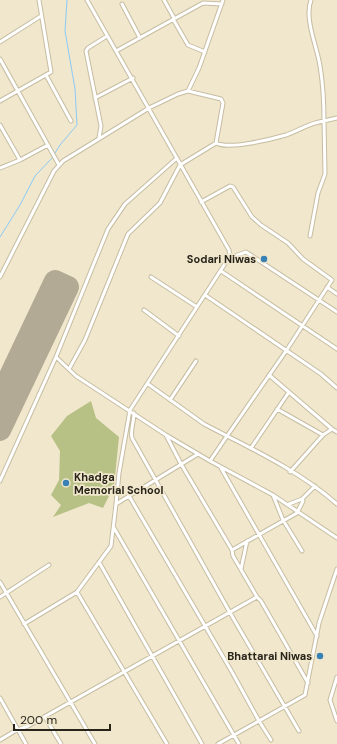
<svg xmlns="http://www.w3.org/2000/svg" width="337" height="744" font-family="'DM Sans',sans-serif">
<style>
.green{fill:#b7c185}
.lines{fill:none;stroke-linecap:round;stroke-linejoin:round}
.stream{stroke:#8dcaf8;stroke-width:1}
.runway{stroke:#b2aa94;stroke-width:22}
.street-casing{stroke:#c6bda3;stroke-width:5}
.street{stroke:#fff;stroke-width:3}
.poi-dot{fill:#3881b5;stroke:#f0e7cc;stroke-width:1.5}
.labels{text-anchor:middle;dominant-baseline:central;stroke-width:3.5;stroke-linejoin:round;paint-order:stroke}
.poi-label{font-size:11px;font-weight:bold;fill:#28241a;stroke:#f0e7cc;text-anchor:end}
</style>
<rect width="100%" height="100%" fill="#f0e7cc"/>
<path class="green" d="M91,401L96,418L119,437L114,486L103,508L89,503L53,517L61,505L51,495L59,480L60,451L51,436L67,416Z"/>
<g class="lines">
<path class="stream" d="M55,153L60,145L77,125L75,89L65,31L67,0
M0,237L20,205L35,176L53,157"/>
<path class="runway" d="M0,397L55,281L68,287L0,430"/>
<defs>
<path id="street" d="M87,0L229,250L230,256L130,410L119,473L116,504
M164,0L174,18
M122,4L140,38
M173,19L188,45L205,52
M0,42L41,16
M116,51L203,3L222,4
M0,59L59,165
M46,75L71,121
M95,98L133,78
M0,101L51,72L39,0
M0,125L20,160
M99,138L101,126L86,51L88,48L107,36
M216,143C229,150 272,139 286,135C301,130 308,123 324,121C324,103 323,84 320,66C317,46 304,19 311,0
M0,168L20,160L48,145
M201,202L230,186L233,187L252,217L261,225L288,243L303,259L332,280L286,351L227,436C265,455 305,476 337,504
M310,236L318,193L325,174L324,121L337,118
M230,256H235L246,252L337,312
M221,271L337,349
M0,277L54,171L63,161L149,108L178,94L188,91L199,68L223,0
M151,277L197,307
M327,287L337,294
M205,295L321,374L337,388
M144,310L179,336
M56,357L76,376L166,435L210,461L273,495L337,538
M69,369L85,340L128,234L160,203L180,165L216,143L223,103L221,99L188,91
M269,375L332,429
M148,384L204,424L227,436L210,461
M170,400L196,361
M277,409L323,435
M134,413C134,422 130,431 132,438L229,611L299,731
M166,435L181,464L232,550
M251,448L289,392
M221,468L317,636
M290,472L323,435L332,429L337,432
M0,481L56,357L108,229L125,204L177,158
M273,495L283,520L302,551
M129,496L232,672L259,721L271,740
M289,504L302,499
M114,528L239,744
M99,562L202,744
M241,569L247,541
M0,582L95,744
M77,592L167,744
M0,597L49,565
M257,597L261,601L308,683
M24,624L77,592L111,546L116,504L198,454
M337,677L330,700L337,721
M0,698L26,744
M45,717L61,744
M0,740L15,731L28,726L257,597L233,556L232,550L297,513L303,501L302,499L315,486
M218,744L305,695L319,623L337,569"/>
</defs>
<use href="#street" class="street-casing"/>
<use href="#street" class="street"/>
</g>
<g class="poi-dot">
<circle cx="264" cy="259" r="4"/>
<circle cx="66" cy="483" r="4"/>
<circle cx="320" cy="656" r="4"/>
</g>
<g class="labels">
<g class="poi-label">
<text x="256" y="259">Sodari Niwas</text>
<text x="74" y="477" text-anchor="start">Khadga<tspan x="74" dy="13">Memorial School</tspan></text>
<text x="312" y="656">Bhattarai Niwas</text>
</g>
</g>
<path d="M14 724v6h96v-6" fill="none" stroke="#28241a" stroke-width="2"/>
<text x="20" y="724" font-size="12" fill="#28241a" stroke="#f0e7cc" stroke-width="3" paint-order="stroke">200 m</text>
</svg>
